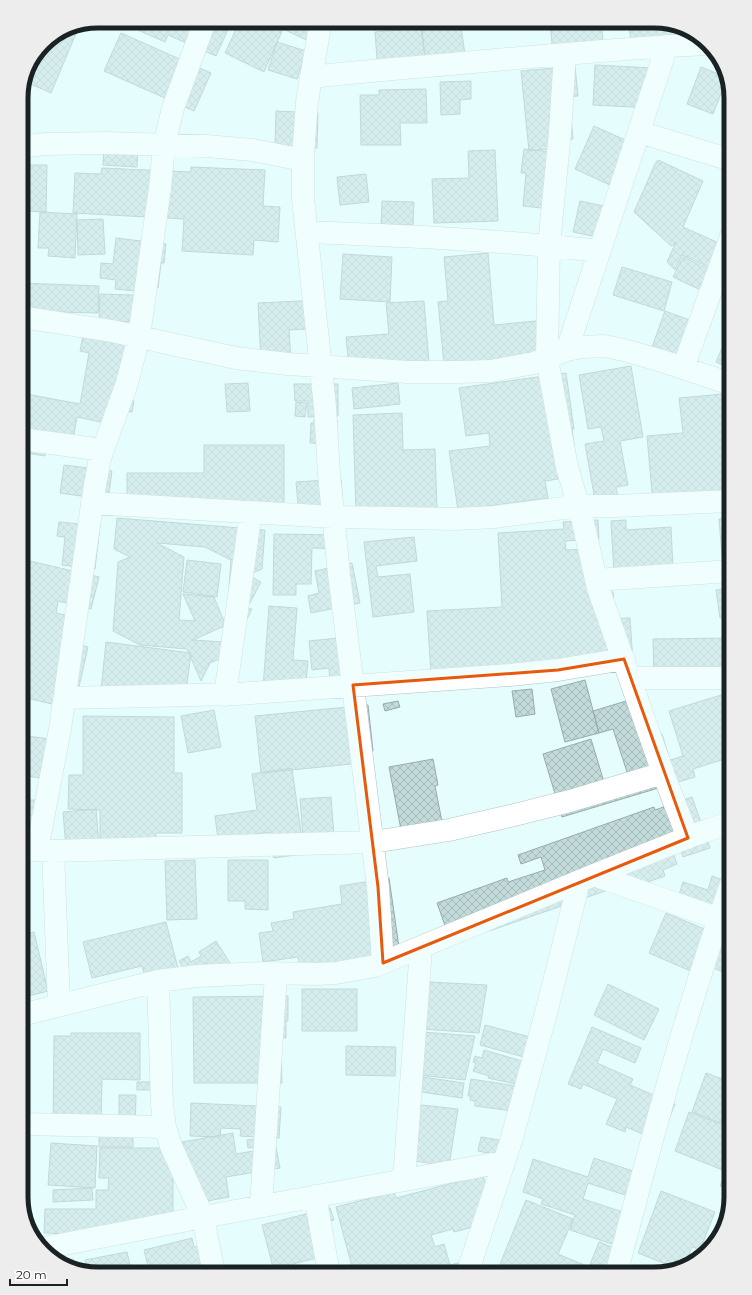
<svg xmlns="http://www.w3.org/2000/svg" width="752" height="1295" font-family="Montserrat,sans-serif">
<style>
.building{fill:url(#building-cross-hatch);stroke:#97acac}
.lines{fill:none;stroke-linecap:round;stroke-linejoin:round}
.minor-casing{stroke:#adc3c3;stroke-width:23}
.minor{stroke:#fff;stroke-width:22}
.marked{fill:none;stroke:#e8590c;stroke-width:3;stroke-linejoin:round}
.rim{fill:none;stroke:#1a2323;stroke-width:5}
</style>
<defs>
<pattern id="building-cross-hatch" width="8" height="8" patternUnits="userSpaceOnUse"><rect width="8" height="8" fill="#c3dada"/><path d="M0 0l8 8M0 8l8-8" fill="none" stroke="#a7bbbb"/></pattern>
</defs>
<rect width="100%" height="100%" fill="#e6fdfd"/>
<path class="building" d="M134,21H232L216,56L168,35L165,42L131,27Z
M240,21H323L313,43L283,29L264,72L225,53Z
M371,21H385L382,29L370,23Z
M420,21H460L465,54L425,59Z
M550,21H601L604,50L553,55Z
M628,21H660L697,34L632,47Z
M80,24L51,93L26,82L44,43L68,27Z
M422,28L426,68L378,72L375,32Z
M121,33L211,73L194,111L104,71Z
M277,42L306,51L297,79L268,70Z
M595,65L653,68L652,108L593,105Z
M575,66L578,96L569,97L573,139L558,140V148L529,151L521,71Z
M701,67L726,77L729,87L724,86L713,114L687,104Z
M471,81V99L460,100V114L441,115L440,82Z
M426,89L427,123H400L401,145H361L360,95H379V90Z
M276,111L318,113L317,148L275,147Z
M594,126L632,143L612,186L575,169Z
M104,144L138,145L137,167L103,165Z
M524,149L569,154L551,209L523,206L526,173H521Z
M495,150L498,221L434,223L432,179L469,178L468,151Z
M658,160L703,181L683,227L728,247L713,269L682,255L675,270L667,262L676,242L672,246L670,245L634,212L655,164Z
M21,165H47L46,212L21,211Z
M191,167L265,170L263,206L280,207L278,242L254,240L253,255L182,251L184,219L73,213L75,173L101,174L102,168L191,172Z
M366,174L369,202L340,205L337,177Z
M382,201L414,202L413,225H381Z
M580,201L618,209L611,240L573,232Z
M40,212L77,214L75,258L48,256L49,248H38Z
M103,219L105,254L78,255L77,220Z
M116,238L166,244L164,263H161L158,288L136,285V291L115,289L116,280L100,278L101,263L113,264Z
M488,253L494,325L536,321L539,356L444,364L438,302L448,301L444,257Z
M343,254L392,257L390,302L340,299Z
M683,257L725,277L715,297L673,277Z
M622,267L672,282L664,311L613,295Z
M21,283L99,286L98,313L21,311Z
M100,294L133,295L132,322L99,321Z
M320,300L322,328L289,330L291,360L261,362L258,303Z
M424,301L429,363L349,369L346,337L389,334L386,303Z
M665,311L706,326L692,362L652,347Z
M731,327V369L716,362Z
M83,336L142,347L118,398L134,401L132,412L117,409L115,425L77,417L72,445L48,440L45,456L21,452V393L80,404L89,353L80,351Z
M631,366L643,437L620,441L628,485L616,487L618,496L595,500L585,444L604,441L601,427L588,429L579,375Z
M566,373L574,429H572L578,476L545,481L548,498L458,510L449,451L490,446L489,433L466,436L459,388Z
M248,383L250,411L227,412L225,384Z
M398,383L400,404L354,409L352,388Z
M294,384H338V416L308,417V401H295Z
M723,394L728,454H731V497L653,504L647,436L683,433L679,398Z
M296,402L307,403L305,417L295,416Z
M402,413L403,450L435,449L437,509L356,512L353,415Z
M314,419L337,420L336,444L310,443L311,423H314Z
M204,445H284V511L127,505V473H204Z
M64,465L112,471L108,500L60,493Z
M341,479L343,511L299,515L296,482Z
M117,518L265,530L262,569L248,575L261,582L250,603L228,601L231,560L205,547L157,543L184,557L179,620L195,621L183,594L214,597L224,621L231,607L252,609L239,635L222,627L193,640L239,643L238,651L210,663L201,681L187,649L140,645L113,631L118,562L130,557L114,549Z
M731,518V555L722,556L719,519Z
M598,520L599,539L565,541L566,550L585,549L604,592H613L614,607L610,619L630,618L633,662L431,674L427,611L502,607L498,533L564,529L563,522Z
M626,520V530L671,527L673,569L614,573L611,521Z
M59,522L100,526L95,569L62,565L65,537L57,536Z
M274,534L342,535V549L312,548L311,584H296V595H273Z
M414,537L417,561L376,566L378,577L410,574L414,612L373,617L364,542Z
M21,559L99,577L91,609L58,601L56,613L86,620L80,645L88,647L74,709L26,698L28,689L21,688Z
M187,560L221,564L217,597L183,592Z
M352,563L360,603L311,613L308,596L319,593L315,571Z
M731,588V617L720,618L716,590Z
M269,606L297,608L293,660L308,661L305,691L263,688Z
M731,626V661L727,627Z
M357,636L362,679L330,682L329,668L312,670L309,641Z
M728,638V683H654L653,639Z
M106,642L191,653L185,700L101,690Z
M585,680L599,733L565,742L551,689Z
M532,689L535,714L516,717L512,691Z
M731,692V757L693,769L695,777L562,817L543,754L591,739L604,782L628,775L613,729L599,733L593,711L646,695L658,735L662,734L670,760L683,756L669,711Z
M398,701L400,707L385,711L383,704Z
M368,705L373,751L360,752L361,763L261,773L255,716Z
M214,710L221,747L188,753L181,716Z
M83,716L174,717V773H182V833H156V843L100,842V810L68,809L69,775H83Z
M27,736L65,741L59,781L21,775V740L26,741Z
M433,759L438,785L435,786L444,832L403,840L389,767Z
M292,768L301,833H303L305,846L302,854L274,858L270,832L218,839L215,816L257,810L252,774Z
M331,797L334,836L303,839L300,799Z
M692,797L710,848L683,857L678,842L670,844L677,864L663,870L665,876L642,884L640,879L489,931L488,929L451,942L437,903L507,878L508,882L545,870L541,857L521,864L518,855L654,807L655,810Z
M23,800H49V815H22Z
M96,809L99,846L66,848L63,812Z
M195,860L197,919L167,920L165,861Z
M228,860H268V910L245,909V901H228Z
M725,871L731,873V915L678,898L683,882L708,890L712,876L723,880Z
M389,878L400,954L300,968L298,957L263,962L259,933L273,931L271,923L294,919L293,912L342,904L340,886Z
M666,913L731,940V965L727,974L707,965L702,976L649,953Z
M166,922L179,972L146,980L142,966L92,978L83,942Z
M34,932L48,991L21,998V935Z
M216,941L230,963L212,973L207,963L187,975L179,961L188,956L191,962L201,956L199,952Z
M429,982L487,985L479,1033L422,1029Z
M608,984L659,1009L644,1040L594,1015Z
M302,989H357V1031H302Z
M288,996V1021H286V1038H264L281,1049L282,1083H194L193,997Z
M731,1019V1036L725,1034Z
M485,1025L530,1037L524,1057L480,1045Z
M592,1027L641,1048L635,1063L603,1049L597,1063L633,1079L630,1085L675,1104L660,1141L626,1127L625,1132L606,1124L617,1099L583,1084L581,1089L568,1084Z
M422,1032L475,1036L465,1080L419,1075Z
M71,1033H140V1080L102,1079L101,1127H53L54,1036H71Z
M346,1046L396,1047L395,1076L346,1075Z
M484,1050L529,1063L520,1085L488,1078L489,1076L473,1071L476,1063L473,1062L475,1056L482,1058Z
M706,1073L731,1082V1106L728,1105L721,1123L692,1112Z
M423,1077L464,1083L462,1098L421,1092Z
M471,1079L516,1086L513,1111L475,1106V1101L470,1100L471,1096H468Z
M137,1082H169V1090H137Z
M119,1095H136L135,1128H133V1147H99V1118L119,1119Z
M191,1103L281,1107L279,1138L240,1136L241,1129L221,1128L220,1137L190,1136Z
M412,1104L458,1109L449,1166L408,1160Z
M689,1112L731,1128V1161H729L725,1171L675,1151Z
M233,1133L236,1154L276,1147L280,1168L226,1177L229,1197L191,1204L182,1142Z
M481,1137L505,1141L502,1156L478,1151Z
M260,1138L261,1147L248,1148L247,1140Z
M51,1143L97,1146L95,1188L48,1185Z
M100,1148H173V1226L70,1234L44,1233L45,1209H96V1190H108L109,1178H99Z
M594,1158L639,1173L631,1197L588,1183L583,1199L632,1215L621,1247L570,1230L575,1215L541,1204L543,1199L523,1192L533,1159L588,1177Z
M728,1165L731,1166V1190L720,1186Z
M483,1175L495,1221L454,1232L453,1229L431,1235L435,1247L444,1244L450,1265L474,1259L478,1274H354L336,1207L394,1192L396,1198Z
M92,1188L93,1200L53,1202V1190Z
M661,1191L715,1212L700,1250L692,1247L684,1267L678,1269L638,1253Z
M526,1200L573,1219L558,1254L589,1267L599,1242L627,1253L618,1274H597L591,1272L590,1274H496Z
M330,1208L334,1220L320,1224L333,1254L293,1264V1266L274,1271L262,1225Z
M192,1238L194,1247L200,1246L206,1272L198,1274H150L144,1250Z
M127,1252L132,1274H93L88,1272L85,1260Z
M73,1259L75,1268L58,1262Z
M331,1264L334,1274H298Z
M289,1268L291,1274H269Z"/>
<g class="lines">
<defs>
<path id="minor" d="M321,21L311,77C365,71 419,67 474,62C551,55 628,48 706,44
M565,54L560,132L549,245L547,359L567,467L582,518L598,588L663,773L688,838
M311,77L307,102L303,155V198L325,407L329,474L339,574L378,887L383,963
M639,132L731,160
M21,147L45,144L106,143L206,146L253,150L303,160
M307,232C404,236 502,240 599,251
M21,317L112,331L236,358L288,364L408,372H459L491,371L534,363L567,350L582,347L604,346L624,350L662,361L731,384
M567,350L667,46
M683,368L731,236
M21,439L103,450
M92,503L334,517L457,519L494,517L579,506H615L731,501
M596,580L731,571
M630,678H731
M225,695L251,512
M65,698L236,694L510,675L558,670L624,659
M21,849L53,851L373,842L449,830L506,817L570,801L663,773
M37,850L60,729L94,491L100,458L127,383L139,336L160,188L164,145L173,108L205,21
M53,851L59,1005
M594,875L731,923
M158,981L162,1105L165,1127L171,1146L203,1217L214,1274
M21,1015L158,981L197,976L264,973L316,974L336,973L375,966L594,875L694,835L731,822
M21,1124L165,1127
M404,1180L421,948
M315,1196L329,1274
M261,1206L276,974
M44,1248L203,1217L503,1162
M467,1274L511,1141L546,1013L579,882
M616,1274C651,1143 685,1012 731,884"/>
</defs>
<use href="#minor" class="minor-casing"/>
<use href="#minor" class="minor"/>
</g>
<path d="M0 0H752V1295H0ZM624,659L688,838L383,963L378,887L353,685L558,670Z" fill="#e6fdfd" fill-opacity=".55" fill-rule="evenodd"/>
<path class="marked" d="M624,659L688,838L383,963L378,887L353,685L558,670Z"/>
<path d="M0 0H752V1295H0ZM98 28H654A70 70 0 0 1 724 98V1197A70 70 0 0 1 654 1267H98A70 70 0 0 1 28 1197V98A70 70 0 0 1 98 28Z" fill="#ededed" fill-rule="evenodd"/>
<path class="rim" d="M98 28H654A70 70 0 0 1 724 98V1197A70 70 0 0 1 654 1267H98A70 70 0 0 1 28 1197V98A70 70 0 0 1 98 28Z"/>
<path d="M10 1279v6h57v-6" fill="none" stroke="#1a2323" stroke-width="2"/>
<text x="16" y="1279" font-size="12" fill="#1a2323" stroke="#ffffff" stroke-width="3" paint-order="stroke">20 m</text>
</svg>
